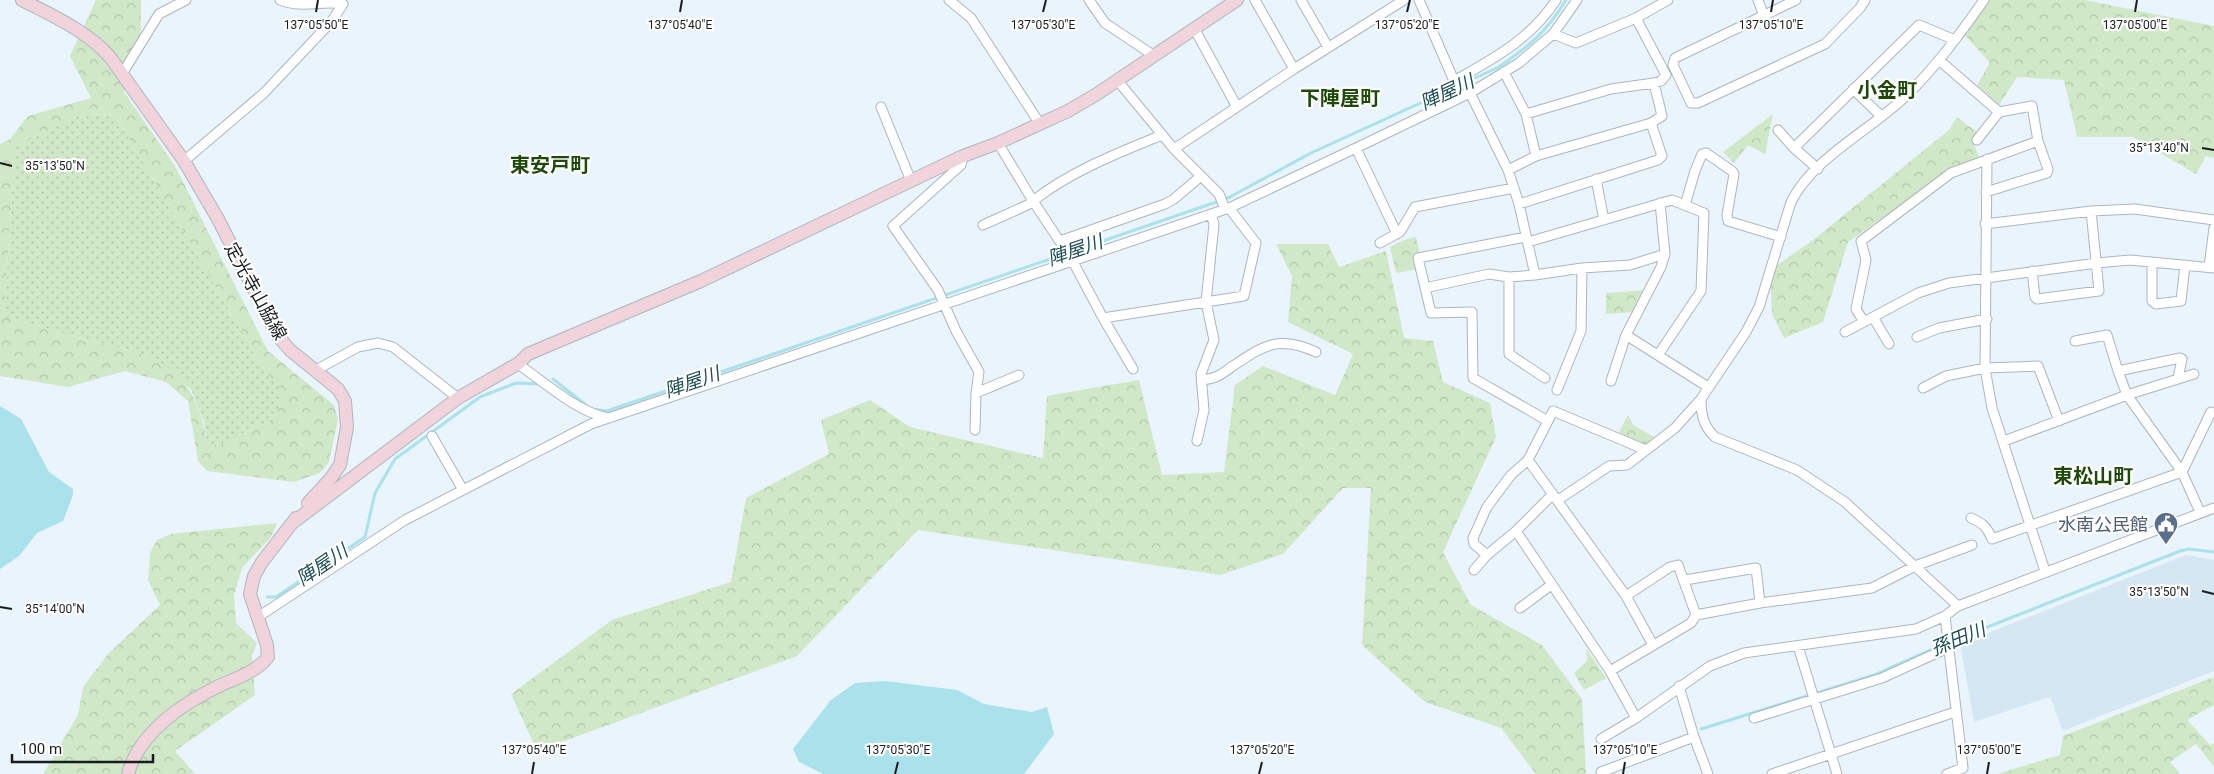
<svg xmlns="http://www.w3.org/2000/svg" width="2214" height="774" font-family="Roboto,'Noto Sans JP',sans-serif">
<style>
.built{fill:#d6e7f4}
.grass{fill:url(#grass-dots)}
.forest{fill:url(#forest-crowns);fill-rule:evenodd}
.water{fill:#a9e2ea}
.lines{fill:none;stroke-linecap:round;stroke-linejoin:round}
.stream{stroke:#a9e2ea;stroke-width:3}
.street-casing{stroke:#acb6be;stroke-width:11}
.secondary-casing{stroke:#acb6be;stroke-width:14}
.street{stroke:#fff;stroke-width:9}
.secondary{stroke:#f1d4db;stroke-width:12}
.ticks{fill:none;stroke:#191d1f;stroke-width:2}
.labels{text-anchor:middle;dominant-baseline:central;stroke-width:4.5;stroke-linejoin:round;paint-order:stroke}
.street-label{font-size:18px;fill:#191d1f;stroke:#fff}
.service-label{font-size:18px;fill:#4e5e75;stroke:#fff;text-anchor:end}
.water-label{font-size:19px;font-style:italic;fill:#1d4e55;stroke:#fff}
.quarter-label{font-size:20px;font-weight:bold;fill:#1f480b;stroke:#fff}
.ticks-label{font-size:12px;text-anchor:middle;fill:#191d1f;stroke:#fff;stroke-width:4.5;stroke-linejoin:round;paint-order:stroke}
</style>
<defs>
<pattern id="grass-dots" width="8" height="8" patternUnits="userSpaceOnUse" patternTransform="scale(1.25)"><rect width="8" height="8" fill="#d0e8c7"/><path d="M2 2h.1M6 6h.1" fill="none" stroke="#b2c7aa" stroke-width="1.8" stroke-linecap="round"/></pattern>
<pattern id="forest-crowns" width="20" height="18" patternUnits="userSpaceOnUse" patternTransform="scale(1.25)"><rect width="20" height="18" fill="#d0e8c7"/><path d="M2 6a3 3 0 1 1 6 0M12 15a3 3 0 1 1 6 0" fill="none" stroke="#b2c7aa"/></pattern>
</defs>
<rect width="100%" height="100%" fill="#eaf4fc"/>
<path class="built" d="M2186,555L2214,560V671L2063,731L2050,697L1974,722L1960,644Z"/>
<path class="grass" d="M115,114L265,371L280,388V405L277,412L267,423L252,428L227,443L213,445L207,443L204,422L191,389L148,356L4,317L15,147L79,115Z"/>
<path class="forest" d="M96,0H141V31L124,92L175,166L268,351L334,405L338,419L329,462L320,473L294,482L207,471L198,461L188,401L166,382L125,371L68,387L0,376V144L10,139L28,116L91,98L70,56ZM115,114L265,371L280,388V405L277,412L267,423L252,428L227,443L213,445L207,443C201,404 187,373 148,356L4,317L15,147L79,115Z
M1989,0H2084L2214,26V158L2206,156L2196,174L2133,137H2077L2064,80L2017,77L1974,144L1979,157L1948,171L1848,242L1823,322L1784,338L1772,314L1770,270L1813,240L1949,130L1957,117L1978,133L1997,104L1977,85L1990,63L1965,35Z
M1773,114L1765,154L1748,145L1734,163L1723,152Z
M1416,237L1420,255L1418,269L1396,273L1390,247L1404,240Z
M1276,244H1328L1339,267L1386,251L1404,338L1433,341L1443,382L1490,403L1496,437L1443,552L1471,605L1542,645L1582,699L1586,774H1536L1501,728L1425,702L1362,645L1371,488H1343L1283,554L1220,575L918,530L797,656L537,751L511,694L612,620L731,582L746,498L829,454L821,420L870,400L910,427L1043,458L1047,396L1139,380L1162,475L1224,472L1235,385L1263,366L1335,395L1353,354L1288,322L1292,276Z
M1645,290L1633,312L1606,314V293Z
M1628,415L1633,425L1656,438L1645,448L1618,434Z
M277,523L271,537L242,568L234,595L236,623L257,643L252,656L255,695L175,751L195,774H43L78,715L83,687L108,654L160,605L148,580L150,553L157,540L171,534Z
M1586,648L1606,678L1584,690L1574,673L1587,661Z
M2214,677V705L2187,720L2210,745L2214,743V767L2196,744L2170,762L2180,774H1997L2060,755L2063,736Z"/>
<path class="water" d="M0,406L21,419L49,472L73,489V495L63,521L37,533L19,556L0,569Z
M885,681L957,690L984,704L1032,712L1047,707L1054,734L1024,774H823L799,762L793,749L831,700L855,683Z"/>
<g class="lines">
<path class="stream" d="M553,379L591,409L607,411L1228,198L1311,153L1499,67C1530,45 1546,33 1566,0
M267,597H276L365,537L375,493L395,459L480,397L516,383L541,384
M1701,729L1874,675L1937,647L2180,551L2189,549L2214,552"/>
<defs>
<path id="street" d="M949,0L971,18L1040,124
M1089,0L1105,23L1153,55
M1255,0L1294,69
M1301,0L1328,47
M1419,0L1461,97
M1758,0L1764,16
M1796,0L1675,58L1673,65L1691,103H1698L1825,44L1860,8L1865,0
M1636,18L1668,0
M1194,28L1237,107
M1939,60L1999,112L1977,140
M1504,72L1526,114L1536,156
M122,74L159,14L186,0
M1117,80L1174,149L1219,194L1225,209
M1454,81C1493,59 1531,39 1556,0
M1853,89L1881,116
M1470,93L1508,170L1519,204L1535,275L1582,268L1581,331L1557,390
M881,107L911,181
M1526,114L1611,89L1654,83
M1778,130L1794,148L1818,169
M998,143L1033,201L1072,260L1103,318L1244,296L1256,243L1229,208
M1356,148L1397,234
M1794,148L1919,25L1955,40
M1174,149L1294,69L1404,0
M963,156L961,165L893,226L938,290L956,331L979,372L976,393L1019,375
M1987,159L1985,368L1992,408L2045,571
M184,161L264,93L331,22L343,4C324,0 302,9 280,0
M1508,170L1536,156L1651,123L1662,116L1654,83L1661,81L1666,75L1636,18L1576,43L1553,34
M1596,179L1604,220
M1986,192L2047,173L2048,169L2038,141
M1033,201C1071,171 1118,153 1162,135
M1519,204L1658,160L1662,156L1651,123
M1685,205L1695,171L1702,154L1706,153L1732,171L1734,174L1727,215L1728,221L1781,237
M1985,224L2091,211L2135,209L2214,220
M983,225L1034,202
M1526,237L1418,258L1431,313L1472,312L1473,378L1548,421
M1060,241L1165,204L1174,199L1201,176
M1528,242L1672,200L1704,213L1701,291L1658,355
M1380,243L1400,232L1415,207L1514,188
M2152,263V301L2156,304L2181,301L2185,265
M2209,267L2214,228
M1582,268L1630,265L1665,254
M2032,271L2035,297L2037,299L2099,291L2091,211
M1509,277V354L1545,378
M1425,288L1489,274L1509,277L1535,275
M1873,317L1889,344
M1103,318L1133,369
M1864,322L1856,309L1866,260L1861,241L1951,173L2038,141L2032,106L1999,112
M1845,332L1918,293L1949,283L2097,263L2130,260L2214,268
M1626,335L1708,387
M1917,337L1939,328L1987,319
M2075,341L2107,335L2118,371
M518,364C543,381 578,413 609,418
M316,370L358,347L378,343L393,347L458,398
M2178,378L2182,359L2180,358L2118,371L2127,395L2182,472L2200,512
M1202,380C1216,379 1222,374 1233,366C1264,345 1279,335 1316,352
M1611,381L1626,335L1661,267L1665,254L1660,203
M1923,388L1946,376L1985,368L2038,366L2059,421
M1701,399C1701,414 1703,426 1715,437L1797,470L1845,502L1958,606
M975,430L976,393
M432,436L463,490
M1197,441L1204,410L1201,374L1214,340L1206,302L1214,224L1211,214
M2004,441L2127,395L2194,374
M1646,450L1553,411L1528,460L1511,475L1487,507L1473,538L1474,544L1487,555L1516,531L1610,671L1636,718L1710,666L1744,653L1916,629L1945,616L1958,606L2214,508
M1528,460L1626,596L1653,645
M1558,500L1609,466L1627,465L1675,428L1701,399L1746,332L1759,307L1791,202C1813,158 1869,131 1905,97C1935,68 1960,34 1984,0
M1971,518C1983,523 1987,527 1992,539L2182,472L2211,412
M1516,531L1553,494
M1474,570L1487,555
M1685,580L1756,568L1760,603
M1626,596L1670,567L1678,565L1696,615
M1520,608L1551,585
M1945,616L1963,768L1947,774
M258,617L405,520L591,424L1229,208L1356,148L1470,93L1519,63L1553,34L1577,0
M1798,646L1837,774
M1610,671L1691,623L1696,615L1760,603L1872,588L1915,566L1972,545
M1679,686L1694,737L1708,774
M1754,718L1882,678L1950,647
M1601,739L1636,718
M1601,772L1694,737
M1772,774L1955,712"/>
<path id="secondary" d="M22,0C53,16 87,31 110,57L184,161L218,219L277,335L290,350L338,389L345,401L347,427L340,465L331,478L308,503
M291,524L458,398L519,363L528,354L701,281L963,156L998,143L1068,111L1097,94L1237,0
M128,774C140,730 185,702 223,684C240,677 257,671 268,657L267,645L250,594L254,576L262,562L296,518"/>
</defs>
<use href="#street" class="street-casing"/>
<use href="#secondary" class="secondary-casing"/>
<use href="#street" class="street"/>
<use href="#secondary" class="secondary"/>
</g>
<path class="ticks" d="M316,12L318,0M680,12L682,0M1043,12L1046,0M1407,12L1410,0M1771,12L1773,0M2135,12L2137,0M2202,148L2214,150M0,163L12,166M2202,591L2214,594M0,607L12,609M532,774L534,762M895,774L898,762M1259,774L1262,762M1623,774L1625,762M1987,774L1989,762"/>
<defs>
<symbol id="civic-pin" viewBox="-11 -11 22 30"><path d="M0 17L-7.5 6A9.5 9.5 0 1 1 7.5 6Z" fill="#5c6f8a" stroke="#fff"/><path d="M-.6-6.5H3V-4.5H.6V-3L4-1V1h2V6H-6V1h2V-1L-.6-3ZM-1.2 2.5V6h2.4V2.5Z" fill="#fff"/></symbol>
</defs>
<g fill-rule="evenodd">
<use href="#civic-pin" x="2152" y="510" width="28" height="38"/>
</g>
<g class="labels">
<g class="street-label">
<text transform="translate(256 291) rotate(61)">定光寺山脇線</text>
</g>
<g class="service-label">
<text x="2148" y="524">水南公民館</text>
</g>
<g class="water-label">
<text transform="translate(1447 92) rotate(-25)">陣屋川</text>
<text transform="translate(1075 250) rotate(-19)">陣屋川</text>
<text transform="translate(692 382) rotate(-19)">陣屋川</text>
<text transform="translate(322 565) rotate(-34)">陣屋川</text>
<text transform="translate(1958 639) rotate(-22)">孫田川</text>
</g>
<g class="quarter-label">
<text x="1887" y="90">小金町</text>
<text x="1340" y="98">下陣屋町</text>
<text x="550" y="165">東安戸町</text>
<text x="2093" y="476">東松山町</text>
</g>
</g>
<g class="ticks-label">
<text x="316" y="29">137°05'50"E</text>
<text x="680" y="29">137°05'40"E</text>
<text x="1043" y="29">137°05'30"E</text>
<text x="1407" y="29">137°05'20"E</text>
<text x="1771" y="29">137°05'10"E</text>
<text x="2135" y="29">137°05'00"E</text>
<text x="2159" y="152">35°13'40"N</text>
<text x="55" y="170">35°13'50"N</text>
<text x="2159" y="596">35°13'50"N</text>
<text x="55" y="613">35°14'00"N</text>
<text x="534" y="754">137°05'40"E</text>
<text x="898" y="754">137°05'30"E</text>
<text x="1262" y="754">137°05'20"E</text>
<text x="1625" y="754">137°05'10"E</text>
<text x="1989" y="754">137°05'00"E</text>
</g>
<path d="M12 754v8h141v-8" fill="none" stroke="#191d1f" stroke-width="2.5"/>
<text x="20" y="754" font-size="15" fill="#191d1f" stroke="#ffffff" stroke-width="4" paint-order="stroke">100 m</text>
</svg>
